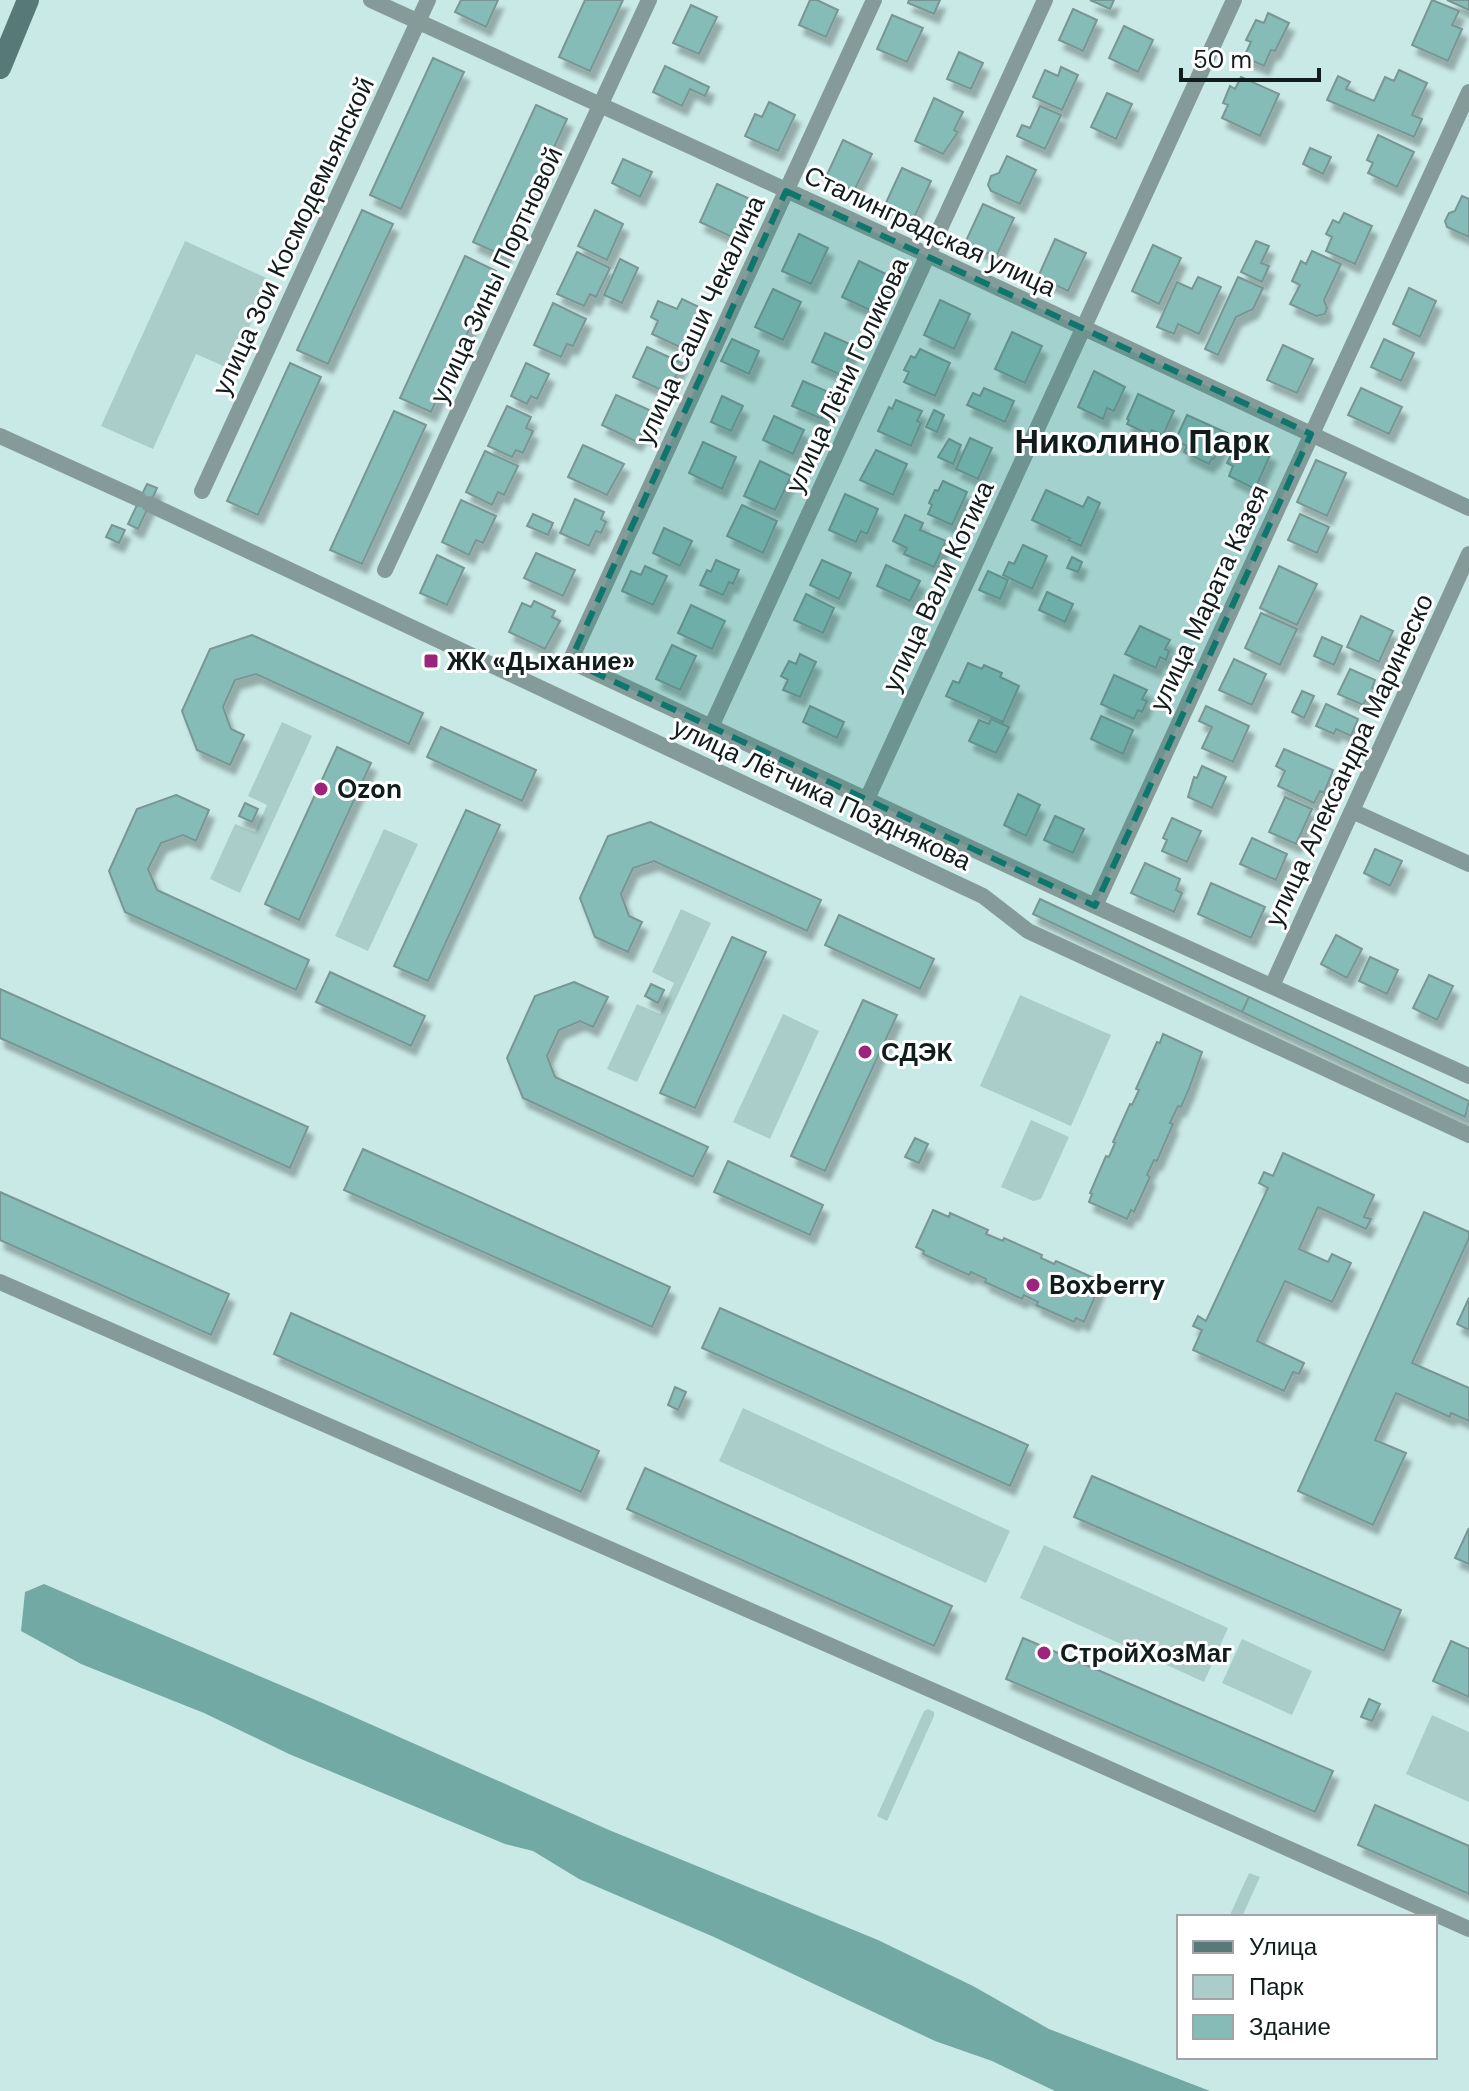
<svg xmlns="http://www.w3.org/2000/svg" width="1469" height="2091" font-family="'DM Sans',sans-serif">
<style>
.green{fill:#aacdca}
.forest{fill:#73a9a5}
.building{fill:#86bcb8;stroke:#799694;stroke-width:2;filter:url(#shadow)}
.lines{fill:none;stroke-linecap:round;stroke-linejoin:round}
.minor{stroke:#859b99;stroke-width:16}
.secondary{stroke:#577977;stroke-width:22}
.marked{fill:#0f766e;fill-opacity:0.2;stroke:#0f766e;stroke-width:6;stroke-dasharray:16 10;stroke-linejoin:round}
.poi-dot{fill:#9c247d;stroke:#fff;stroke-width:3}
.labels{text-anchor:middle;dominant-baseline:central;stroke-width:6;stroke-linejoin:round;paint-order:stroke}
.street-label{font-size:26px;fill:#111c1c;stroke:#fff}
.poi-label{font-size:26px;font-weight:bold;fill:#111c1c;stroke:#fff;text-anchor:start}
.district-label{font-size:34px;font-weight:bold;fill:#111c1c;stroke:#fff}
</style>
<defs>
<filter id="shadow"><feDropShadow dx="5" dy="9" stdDeviation="2" flood-color="#0004"/></filter>
</defs>
<rect width="100%" height="100%" fill="#c9e9e6"/>
<path class="green" d="M185,241L271,280L230,369L196,354L153,449L101,426Z
M282,722L312,736L240,893L210,879L235,824L255,832L267,805L248,796Z
M384,829L418,844L368,951L335,936Z
M681,909L711,923L637,1082L607,1069L637,1004L660,1014L674,983L652,972Z
M1020,995L1111,1035L1071,1126L980,1086Z
M783,1014L819,1031L770,1139L733,1122Z
M1031,1120L1069,1137L1041,1199L1033,1201L1001,1187Z
M743,1408L1010,1531L986,1583L719,1461Z
M1044,1545L1228,1628L1204,1682L1020,1598Z
M1242,1639L1312,1671L1292,1715L1222,1683Z
M928,1709L934,1712V1716L887,1821L877,1816L924,1711Z
M1432,1715L1469,1732V1802L1406,1774Z
M1249,1873L1260,1877L1242,1917H1229Z"/>
<path class="forest" d="M44,1584L318,1701L609,1830L878,1940L973,1986L1049,2029L1210,2091H1055L992,2061L935,2041L714,1937L579,1879L533,1851L505,1844L289,1754L204,1713L81,1664L21,1631L25,1592Z"/>
<path class="building" d="M461,0H498L486,27L455,12Z
M585,0H623L590,71L559,57Z
M810,0H817L838,10L826,37L799,25Z
M909,0H940L934,14L908,3Z
M1090,0H1114L1110,9Z
M1432,0L1459,11L1452,25L1462,29L1448,61L1412,45Z
M1447,0H1469V10Z
M691,5L717,17L699,54L673,43Z
M1073,9L1097,20L1083,51L1059,40Z
M1268,13L1289,23L1275,51L1271,50L1264,66L1244,57L1251,42L1246,40L1256,20L1264,23Z
M892,15L923,28L907,62L877,49Z
M1124,26L1153,40L1138,72L1109,58Z
M959,52L983,63L971,89L947,79Z
M433,58L464,72L401,209L370,195Z
M665,66L709,87L705,96L690,89L682,106L653,92Z
M1061,67L1078,75L1062,110L1033,97L1045,70L1058,76Z
M1399,70L1427,83L1412,115L1422,119L1414,137L1327,100L1338,76L1350,82L1346,89L1374,101L1385,77L1394,81Z
M1241,77L1279,94L1260,136L1222,118L1228,105L1223,103L1230,86L1235,89Z
M1107,93L1132,104L1116,139L1091,127Z
M934,98L963,112L954,130L958,132L943,154L915,141Z
M769,102L795,115L778,151L745,136L755,114L762,117Z
M536,105L567,119L504,256L473,242Z
M1040,106L1061,115L1045,149L1017,136L1022,125L1030,128Z
M1378,135L1414,152L1397,187L1368,173L1373,163L1367,160Z
M843,140L872,154L854,191L826,177Z
M1310,148L1331,157L1323,174L1303,164Z
M1007,156L1036,170L1020,204L991,191L988,185L991,176L999,173Z
M623,159L652,172L640,197L612,183Z
M902,168L931,181L913,220L884,207Z
M717,184L750,199L732,237L700,222Z
M1462,196L1469,199V237L1447,227L1445,221L1449,213L1455,211Z
M983,204L1014,218L996,257L965,243Z
M362,210L393,224L328,364L297,350Z
M595,210L623,224L607,260L578,246Z
M1344,213L1372,226L1355,264L1326,251L1332,237L1326,234L1333,220L1339,223Z
M799,234L828,248L811,284L782,271Z
M1055,239L1086,253L1068,291L1038,277Z
M1256,241L1269,246L1261,263L1269,266L1262,282L1241,272Z
M1153,245L1181,258L1159,304L1132,291Z
M1312,251L1341,264L1324,300L1327,308L1325,314L1316,316L1290,304L1300,285L1292,281L1301,261L1306,264Z
M577,252L610,268L596,297L590,294L584,306L557,294Z
M465,256L496,271L431,412L400,398Z
M620,259L638,268L622,303L604,295Z
M859,261L888,275L872,311L842,297Z
M1198,277L1221,287L1199,334L1178,324L1174,334L1157,327L1177,282L1192,289Z
M1238,277L1263,288L1253,309L1236,317L1218,355L1205,349Z
M1409,288L1436,301L1420,337L1393,324Z
M773,289L801,302L783,340L755,327Z
M682,299L701,308L684,349L652,334L658,321L651,317L658,301L677,309Z
M940,300L970,314L954,349L924,335Z
M553,303L586,319L573,346L567,344L561,357L534,345Z
M1012,332L1042,346L1025,383L995,369Z
M825,333L854,346L841,375L812,362Z
M732,339L759,351L749,374L721,361Z
M1384,339L1414,353L1401,381L1371,367Z
M1283,345L1313,359L1297,393L1267,380Z
M647,347L682,363L668,393L633,377Z
M920,349L950,363L935,396L904,382L909,372L904,370L911,356L915,358Z
M290,363L321,377L258,515L227,501Z
M526,363L549,374L537,399L531,396L527,404L511,396Z
M1094,371L1125,387L1114,411L1107,408L1103,419L1078,407Z
M803,381L833,394L822,419L792,406Z
M984,388L1014,401L1005,422L967,405L973,393L980,396Z
M1361,388L1402,407L1389,434L1348,415Z
M1138,394L1174,411L1163,435L1152,430L1150,435L1127,424L1129,420L1127,419Z
M616,395L658,414L648,435L642,432L637,442L602,425Z
M722,396L743,406L731,431L711,422Z
M896,400L922,411L917,421L921,423L911,446L878,431L889,407L892,409Z
M507,406L531,417L526,428L533,431L523,453L516,450L512,457L488,446Z
M934,410L944,415L937,432L926,427Z
M394,411L426,425L362,564L330,550Z
M1187,415L1227,433L1214,459L1212,458L1209,464L1184,452L1187,446L1175,441Z
M774,416L804,430L793,454L763,440Z
M970,438L992,448L978,479L956,469Z
M949,439L961,445L953,464L938,457Z
M1238,440L1271,453L1255,489L1229,476L1233,466L1227,463Z
M703,442L736,457L722,489L689,473Z
M583,445L624,464L607,495L568,477Z
M876,450L907,464L893,495L860,480Z
M485,451L518,466L504,495L498,492L492,505L466,492Z
M1316,460L1346,473L1327,516L1297,502Z
M760,461L791,476L775,510L744,496Z
M943,481L967,492L952,525L928,514L932,505L929,503L935,490L938,491Z
M147,484L157,488L138,529L128,524Z
M1046,490L1083,507L1088,497L1100,503L1081,546L1068,540L1070,538L1032,520Z
M845,494L878,509L867,534L861,531L856,542L829,530Z
M575,499L604,512L601,519L606,522L601,533L596,531L589,546L560,533Z
M461,500L496,516L483,543L476,540L469,555L442,542Z
M742,505L777,521L763,553L727,536Z
M533,514L553,523L548,535L527,526Z
M1300,514L1329,527L1317,553L1288,540Z
M905,515L923,523L920,530L946,541L934,567L904,554L907,548L893,541Z
M112,525L125,530L119,543L106,537Z
M664,528L692,541L680,566L653,553Z
M1023,545L1047,556L1032,589L1003,575L1009,562L1014,564Z
M536,553L575,570L563,596L524,578Z
M437,555L464,568L447,605L420,593Z
M1072,557L1082,562L1078,572L1067,568Z
M716,560L739,570L733,584L729,582L723,595L700,585L707,570L711,572Z
M822,560L851,573L839,599L810,585Z
M886,565L920,581L910,601L877,586Z
M645,566L667,576L653,605L622,591L631,571L641,575Z
M1279,566L1317,584L1297,625L1260,608Z
M988,571L1008,580L1000,599L979,590Z
M1047,592L1073,604L1065,622L1039,610Z
M806,594L834,608L823,633L794,620Z
M534,601L555,611L552,617L560,621L545,649L509,632L522,603L531,607Z
M691,605L725,621L712,649L678,633Z
M1261,613L1297,629L1280,665L1245,648Z
M1361,616L1393,631L1379,662L1347,647Z
M1140,626L1170,640L1165,649L1169,651L1166,660L1160,657L1156,668L1125,654Z
M252,635L423,713L409,744L256,674L235,680L223,707L231,729L244,735L230,765L197,750L182,711L210,649Z
M1322,637L1342,646L1334,665L1314,656Z
M672,645L696,656L680,690L656,679Z
M800,654L816,662L800,697L783,690L788,680L781,676L789,661L796,664Z
M1234,659L1266,674L1252,705L1219,690Z
M968,663L982,669L984,665L1002,673L1000,677L1019,686L1003,722L946,696L953,681L959,683Z
M1350,669L1375,680L1372,688L1377,690L1372,700L1367,698L1363,705L1338,694Z
M1114,675L1147,690L1142,699L1147,701L1142,712L1138,710L1134,719L1101,704Z
M1302,691L1314,696L1304,718L1292,712Z
M1326,704L1358,719L1351,736L1336,729L1334,734L1316,726Z
M810,706L844,722L837,738L803,722Z
M1206,706L1249,726L1233,762L1202,748L1212,727L1199,721Z
M1101,716L1133,730L1123,754L1091,739Z
M991,719L1009,727L996,753L969,741L979,720L989,724Z
M441,727L536,770L522,801L427,757Z
M337,747L371,763L299,920L265,904Z
M1284,749L1333,770L1324,793L1320,791L1314,803L1278,786L1285,771L1276,766Z
M1202,766L1226,777L1212,808L1188,797L1194,777L1197,778Z
M1018,794L1040,805L1026,836L1004,825Z
M176,795L209,810L196,841L183,835L161,843L148,869L157,890L309,960L296,990L125,912L109,871L137,809Z
M1285,797L1312,809L1296,844L1269,832Z
M245,803L258,809L252,822L239,816Z
M466,810L500,825L428,981L394,966Z
M1055,816L1084,829L1073,853L1044,840Z
M1172,818L1201,831L1187,862L1162,851L1167,840L1163,838Z
M650,822L821,900L807,931L654,861L633,868L621,894L629,916L642,922L628,952L595,937L580,898L608,836Z
M1252,838L1287,854L1276,880L1240,864Z
M1375,849L1402,861L1390,886L1364,873Z
M1145,863L1180,879L1176,890L1182,893L1174,912L1131,893Z
M1211,883L1265,907L1251,938L1198,914Z
M1040,899L1249,997L1242,1012L1033,914Z
M839,915L934,959L920,989L825,945Z
M1336,935L1362,949L1347,978L1321,964Z
M732,937L766,952L695,1108L660,1093Z
M1370,957L1398,970L1387,994L1359,981Z
M330,972L425,1016L411,1046L316,1002Z
M1429,975L1453,986L1437,1020L1413,1008Z
M574,982L608,997L593,1027L580,1021L559,1030L547,1056L555,1077L708,1147L693,1177L523,1098L507,1058L535,996Z
M651,984L664,990L658,1003L645,996Z
M0,989L308,1127L290,1168L0,1038Z
M1249,997L1469,1101L1465,1117L1242,1012Z
M863,1000L897,1015L825,1171L791,1156Z
M1163,1034L1202,1052L1189,1089L1181,1107L1178,1106L1170,1123L1173,1124L1157,1161L1154,1160L1147,1175L1150,1177L1134,1212L1131,1210L1127,1219L1089,1202L1092,1194L1090,1193L1106,1156L1109,1157L1115,1143L1113,1142L1130,1104L1132,1105L1139,1090L1136,1089L1157,1042L1160,1043Z
M915,1138L928,1144L919,1163L905,1157Z
M363,1149L670,1287L652,1327L344,1190Z
M1283,1153L1374,1195L1364,1217L1371,1219L1366,1229L1318,1207L1299,1249L1328,1262L1332,1254L1351,1263L1332,1302L1285,1281L1257,1341L1304,1363L1299,1374L1293,1372L1284,1391L1193,1350L1202,1330L1193,1326L1198,1316L1206,1321L1268,1188L1259,1183L1264,1172L1273,1176Z
M728,1161L823,1205L810,1235L714,1192Z
M0,1192L229,1294L211,1335L0,1240Z
M933,1210L949,1217L950,1213L988,1230L986,1234L1003,1241L1004,1238L1042,1255L1041,1258L1054,1264L1056,1261L1094,1278L1093,1281L1100,1285L1084,1322L1076,1318L1074,1322L1036,1305L1038,1302L1024,1295L1022,1299L985,1282L986,1279L971,1272L969,1275L923,1254L924,1251L916,1247Z
M1424,1212L1469,1232V1238L1412,1363L1469,1388V1421L1451,1413L1450,1417L1396,1393L1375,1440L1406,1453L1373,1525L1298,1491Z
M1469,1298V1330L1457,1324Z
M720,1308L1028,1445L1010,1486L702,1348Z
M291,1313L599,1451L581,1492L274,1354Z
M675,1387L686,1392L678,1410L668,1405Z
M645,1468L952,1606L934,1646L627,1509Z
M1092,1476L1401,1610L1384,1651L1074,1517Z
M1469,1528V1564L1455,1558Z
M1023,1638L1333,1771L1315,1812L1006,1679Z
M1451,1641L1469,1649V1697L1433,1681Z
M1369,1699L1380,1704L1372,1721L1361,1717Z
M1375,1805L1469,1846V1894L1358,1845Z"/>
<g class="lines">
<path class="minor" d="M371,0L928,255L1469,508
M874,0L570,661L1095,906L1469,1076
M0,436L139,499
M202,491L428,0
M149,504L983,896L1028,931L1469,1135
M385,570L649,0
M711,727L1045,0
M867,799L1234,0
M1352,811L1469,864
M1095,906L1469,92
M1272,986L1469,554
M0,1282L952,1699L1469,1929"/>
<path class="secondary" d="M0,68L28,0"/>
</g>
<path class="marked" d="M786,191L1311,434L1095,906L570,661Z"/>
<g class="poi-dot">
<rect x="423" y="653" width="16" height="16" rx="4"/>
<circle cx="321" cy="789" r="8"/>
<circle cx="865" cy="1052" r="8"/>
<circle cx="1033" cy="1285" r="8"/>
<circle cx="1044" cy="1653" r="8"/>
</g>
<g class="labels">
<g class="street-label">
<text transform="translate(930 231) rotate(25)">Сталинградская улица</text>
<text transform="translate(293 236) rotate(-65)">улица Зои Космодемьянской</text>
<text transform="translate(496 275) rotate(-65)">улица Зины Портновой</text>
<text transform="translate(700 320) rotate(-65)">улица Саши Чекалина</text>
<text transform="translate(847 375) rotate(-65)">улица Лёни Голикова</text>
<text transform="translate(938 586) rotate(-65)">улица Вали Котика</text>
<text transform="translate(1209 598) rotate(-65)">улица Марата Казея</text>
<text transform="translate(1349 760) rotate(-65)">улица Александра Маринеско</text>
<text transform="translate(822 794) rotate(25)">улица Лётчика Позднякова</text>
</g>
<g class="poi-label">
<text x="447" y="661">ЖК «Дыхание»</text>
<text x="337" y="789">Ozon</text>
<text x="881" y="1052">СДЭК</text>
<text x="1049" y="1285">Boxberry</text>
<text x="1060" y="1653">СтройХозМаг</text>
</g>
<g class="district-label">
<text x="1142" y="441">Николино Парк</text>
</g>
</g>
<rect x="1177" y="1915" width="260" height="144" fill="#ffffff" stroke="#a0a4a4" stroke-width="2"/>
<rect x="1193" y="1941" width="40" height="12" fill="#577977" stroke="#a0a4a4" stroke-width="2"/>
<text x="1249" y="1955" font-size="24" fill="#111c1c">Улица</text>
<rect x="1193" y="1975" width="40" height="24" fill="#aacdca" stroke="#a0a4a4" stroke-width="2"/>
<text x="1249" y="1995" font-size="24" fill="#111c1c">Парк</text>
<rect x="1193" y="2015" width="40" height="24" fill="#86bcb8" stroke="#a0a4a4" stroke-width="2"/>
<text x="1249" y="2035" font-size="24" fill="#111c1c">Здание</text>
<path d="M1181 68v12h138v-12" fill="none" stroke="#111c1c" stroke-width="4"/>
<text x="1193" y="68" font-size="24" fill="#111c1c" stroke="#ffffff" stroke-width="6" paint-order="stroke">50 m</text>
</svg>
